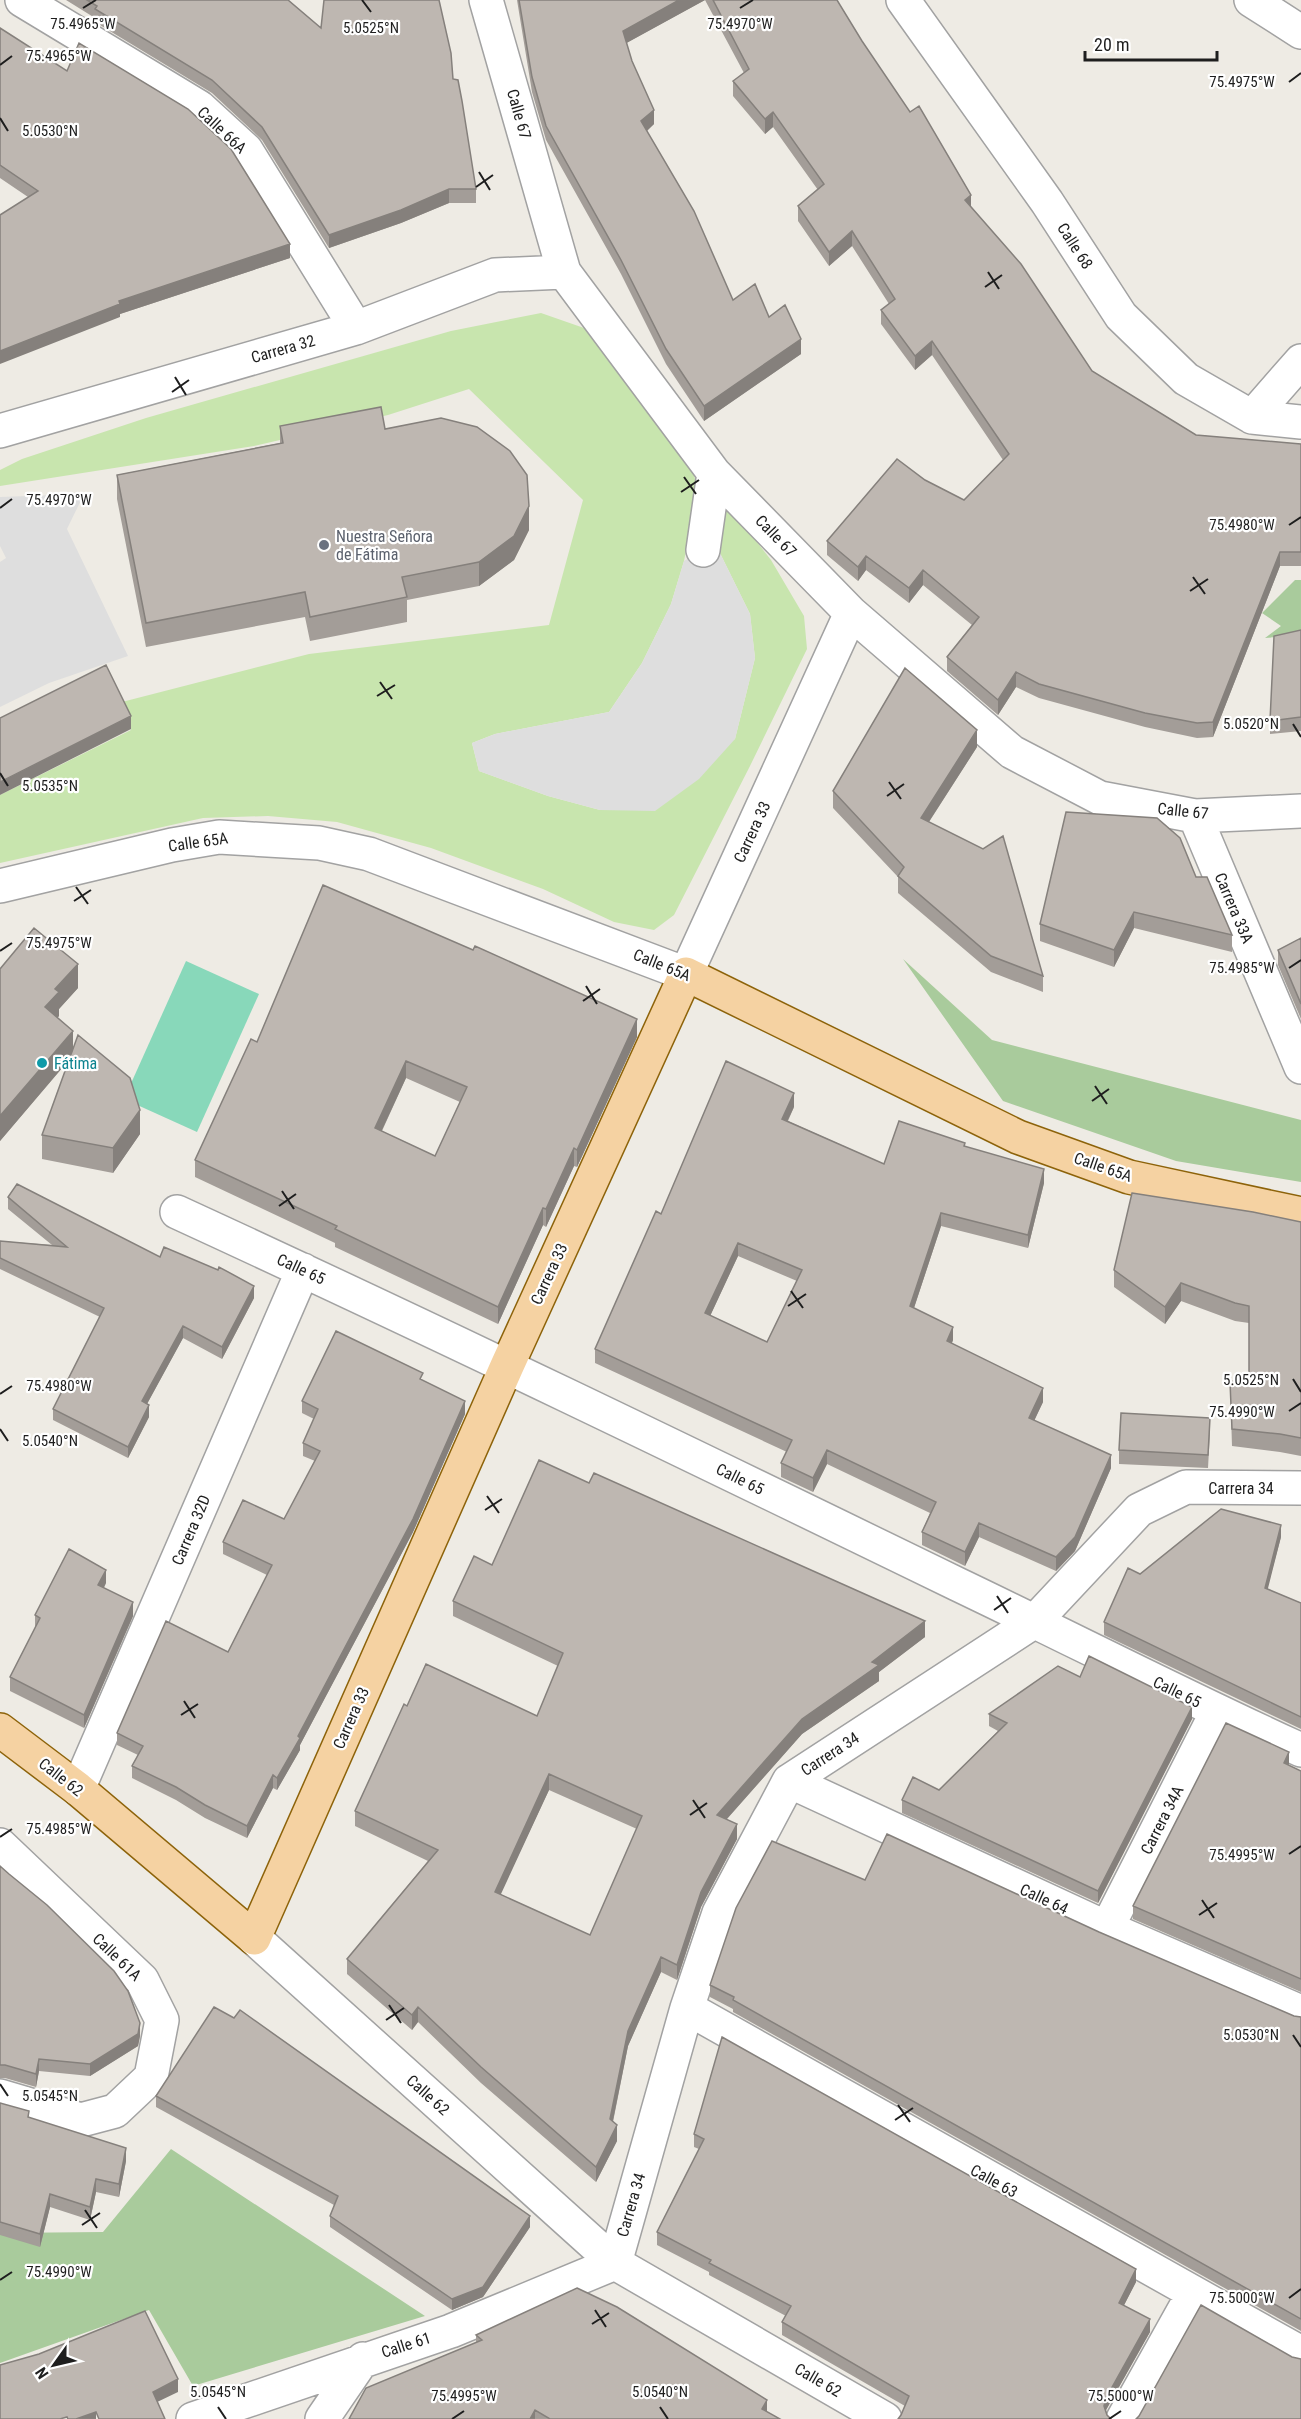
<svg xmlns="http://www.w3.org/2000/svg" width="1301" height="2419" font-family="'Roboto Condensed',sans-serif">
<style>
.grass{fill:#c8e5ae}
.forest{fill:#a9cb9c}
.pitch{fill:#88d8ba}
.parking{fill:#dedede}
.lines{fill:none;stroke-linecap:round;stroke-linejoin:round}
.minor-casing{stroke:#a2a2a2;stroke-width:36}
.major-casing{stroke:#8d630a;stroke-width:36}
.minor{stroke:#fff;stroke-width:33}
.major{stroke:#f5d2a2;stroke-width:33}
.wall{fill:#a39d98;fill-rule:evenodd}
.shaded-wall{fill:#85807c}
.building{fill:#beb7b1;stroke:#85807c;stroke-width:1.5;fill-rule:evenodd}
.ticks{fill:none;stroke:#1e1e1e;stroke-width:2}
.worship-dot{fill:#6b7280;stroke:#fff;stroke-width:2}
.culture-dot{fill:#0f9aa8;stroke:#fff;stroke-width:2}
.labels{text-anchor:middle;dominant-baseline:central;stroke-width:4.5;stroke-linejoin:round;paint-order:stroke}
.street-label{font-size:16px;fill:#1e1e1e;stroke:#fff}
.worship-label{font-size:16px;fill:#5b616d;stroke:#fff;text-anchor:start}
.culture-label{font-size:16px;fill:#0d838f;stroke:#fff;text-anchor:start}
.ticks-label{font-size:15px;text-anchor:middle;fill:#1e1e1e;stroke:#fff;stroke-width:4.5;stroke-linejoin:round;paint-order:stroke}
</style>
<rect width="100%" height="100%" fill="#eeebe4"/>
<path class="grass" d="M541,313L584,328L617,358L689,457L698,490L684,561L671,604L642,663L609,712L495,734L472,743L479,771L548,796L600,810L735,739L755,658L750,614L715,543L720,495L771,560L804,616L807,649L750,766L674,915L654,930L614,922L543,889L431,848L337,822L268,816L203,818L0,863V795L131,730L118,703L309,654L549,625L583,500L469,389L388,415L254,446L0,486V470L22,459L146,418L451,331Z"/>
<path class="forest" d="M1295,580H1301V635L1265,638L1281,626L1262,613Z
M903,959L992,1040L1301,1120V1182L1176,1161L1003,1101Z
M171,2149L425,2316L193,2386L149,2310L0,2363V2233L103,2232Z"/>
<path class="pitch" d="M186,961L259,994L197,1132L124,1099Z"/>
<path class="parking" d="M84,494L67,529L128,656L49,683L0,707V562L6,558L0,546V497Z
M715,543L750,614L755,658L735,739L699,779L655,811L600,810L548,796L479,771L472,743L495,734L609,712L642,663L671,604L684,561Z"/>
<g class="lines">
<defs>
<path id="minor" d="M22,0L199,107L246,150L356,328
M486,0L564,272L714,473L851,613L1012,752L1100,798L1195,816L1301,811
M903,0L1047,202L1121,316L1186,379L1252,417L1301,422
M1251,0L1301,32
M1252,417L1301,361
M0,431L356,328L495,275L564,272
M703,550L714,473
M1195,816L1301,1067
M0,886L172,845L219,837L319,843L369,854L686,974L851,613
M177,1212C438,1332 698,1458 957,1584C1072,1639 1185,1697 1301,1750
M789,1781L1107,1928L1301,2012
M78,1789L303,1270
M0,1845L142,1980L162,2020L151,2077L115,2111L81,2120L0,2096
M1107,1928L1217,1712
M254,1938L615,2263L885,2419
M687,2008L1301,2353
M615,2263L687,2008L719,1913L789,1781L1035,1621L1139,1510L1186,1487L1301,1488
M193,2419L451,2331L615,2263
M322,2419L363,2359
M1123,2419L1193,2294"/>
<path id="major" d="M0,1730L78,1789L254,1938L507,1366L686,974L1018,1137L1129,1177L1301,1214"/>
</defs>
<use href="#minor" class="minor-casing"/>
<use href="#major" class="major-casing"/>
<use href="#minor" class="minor"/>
<use href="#major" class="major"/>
</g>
<path class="wall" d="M66,0H288L321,28L453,79L476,189V203H449L401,223L329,248L262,140L212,93L95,22V18Z
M517,0H837L862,41L971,207L1092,371L1196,435L1301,444V566H1280L1213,737L1197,738L1145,727L1039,698L1016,687L998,715L947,671V657L972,625L923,585L909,603L866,570L858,581L827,555V541L925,480L964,500L1003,460L932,355L915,370L881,324V310L889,304L852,246L829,266L798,221V206L818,190L773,127L765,134L733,96V81L744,73L705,0L626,43L632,61L654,124L647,131L733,300L769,317L801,354L704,421L666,364L621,274L546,140L532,92Z
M0,28L290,258L120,314V317L28,197L0,178Z
M280,426L385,429L529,530L514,560L479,586L407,600V622L310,641L305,617L146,647L117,499V475L280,443Z
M1301,630V731L1270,734V721Z
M977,747L929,822L1043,976V992L991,972L898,893V877L833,808V791Z
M1196,877L1232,935V952L1134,928L1114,967L1040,941V924Z
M1301,938V1019L1278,965V950Z
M0,969L78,988L59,1009V1016L57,1018L73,1047L140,1134L113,1173L42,1159V1135L69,1060L0,1141Z
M637,1037L577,1167L574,1166L546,1227L543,1225L498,1324L335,1247V1243L195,1177V1160L257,1042ZM406,1078L460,1102L435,1156L382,1131Z
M794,1107L788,1121L884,1164L965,1147L1044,1183L1028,1248L941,1226L914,1308L953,1340L952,1343L1043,1402L1034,1420L1111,1468L1075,1551L1056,1571L979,1537L965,1566L922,1545V1532L930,1513L827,1464L813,1492L781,1477V1463L787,1452L595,1363V1349L661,1214ZM738,1256L797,1281L767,1342L710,1316Z
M8,1197L160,1257L254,1298L222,1359L183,1338L147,1404L149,1417L128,1458L53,1420V1409L100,1317L0,1269V1241L52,1245L8,1209Z
M1301,1222V1456L1280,1452L1232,1446L1230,1382L1249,1379V1323L1235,1321L1181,1301L1165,1324L1114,1287V1270Z
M423,1381L465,1414L413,1532L300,1745V1750L277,1790L273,1788L247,1838L205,1818L176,1800L132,1778V1766L138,1755L117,1745V1733L228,1652L267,1575L223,1554V1542L284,1519L315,1461L303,1456V1443L314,1419L302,1413V1401Z
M1210,1432L1208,1468L1119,1464V1450Z
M1281,1537L1267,1589L1301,1603V1729L1104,1635V1622L1140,1574Z
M492,1565L925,1637L879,1672V1681L802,1734L727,1819L737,1839L701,1907L677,1980L661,1972L628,2046L613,2122L617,2141L596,2182L481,2083L418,2022L412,2030L347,1974V1959L428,1861L355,1826V1811L407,1706L537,1716L558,1666L453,1616V1601ZM549,1790L637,1829L590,1935L500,1894Z
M106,1583L104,1588L133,1616L84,1728L10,1691V1677L35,1628V1615Z
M1080,1677L1192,1719L1098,1903L902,1813V1800L939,1790L998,1731L989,1726V1714Z
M1289,1765L1301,1771V1992L1133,1919V1906Z
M0,1866L140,2036L138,2046L90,2076L39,2071L36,2087L5,2078H0Z
M865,1880L1099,1932L1294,2016L1301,2017V2331L733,2012V2009L710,1997V1985Z
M156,2096L530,2227L483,2297L452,2310L330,2227V2216L334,2205L156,2107Z
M0,2103L29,2117L126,2161L119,2197L96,2192L90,2220L50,2207L40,2247L0,2235Z
M694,2134L1136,2282L1124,2305L1150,2332L1106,2410L1107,2415H901L905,2406L782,2335V2322L786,2316L709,2275V2272L657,2245V2232L699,2149L694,2147Z
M476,2335L767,2412L780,2419H349L476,2342Z"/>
<path class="shaded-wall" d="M679,0H705L623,45V31Z
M654,110V124L641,136V121Z
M773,112V127L765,134V119Z
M449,189V203L401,223L329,248V235Z
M971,195V209L965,200Z
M852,231V246L829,266V252Z
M290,244V258L120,314V317L0,364V351L119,301Z
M801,339V354L704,421V406Z
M932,341V355L915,370V356Z
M529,506V530L514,560L479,586V562Z
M1280,552V566L1213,737V722Z
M866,556V570L858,581V567Z
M923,570V585L909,603V588Z
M1016,672V687L998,715V700Z
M131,716V729L0,795V782Z
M977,730V747L921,834V818Z
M1134,912V928L1114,967V950Z
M78,964V988L59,1009V1016L45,1031V1007L55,989Z
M637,1019V1037L577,1167V1150Z
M73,1031V1055L0,1141V1116Z
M406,1061V1078L375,1145V1128Z
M794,1093V1107L782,1132V1119Z
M140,1110V1134L113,1173V1148Z
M574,1148V1166L546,1227V1209Z
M1044,1169V1183L1028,1248V1235Z
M543,1208V1225L498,1324V1307Z
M941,1213V1226L910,1320V1306Z
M738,1243V1256L705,1327V1313Z
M1181,1283V1301L1165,1324V1307Z
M254,1286V1298L222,1359V1347Z
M183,1326V1338L142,1413V1401Z
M953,1327V1340L947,1354V1341Z
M1043,1388V1402L1029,1432V1418Z
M465,1401V1414L413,1532L300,1745V1750L277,1790V1778Z
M149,1405V1417L128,1458V1447Z
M827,1450V1464L813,1492V1478Z
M1111,1455V1468L1075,1551L1056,1571V1557Z
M979,1523V1537L965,1566V1552Z
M1281,1525V1537L1265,1600V1588Z
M106,1570V1583L98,1598V1585Z
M133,1602V1616L84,1728V1715Z
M925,1621V1637L879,1672V1681L802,1734L717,1830V1815L802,1719L872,1662Z
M1192,1707V1719L1098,1903V1891Z
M1289,1752V1765L1284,1763Z
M549,1774V1790L495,1907V1892Z
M273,1775V1788L247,1838V1826Z
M737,1824V1839L701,1907L677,1980V1965L701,1892Z
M661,1957V1972L628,2046L610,2135V2119L628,2031Z
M418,2007V2022L412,2030V2015Z
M140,2023V2036L138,2046L90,2076V2064Z
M39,2059V2071L36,2087V2074Z
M617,2125V2141L596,2182V2167Z
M126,2148V2161L119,2197V2184Z
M96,2179V2192L90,2220V2207Z
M50,2194V2207L40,2247V2234Z
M530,2216V2227L483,2297L452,2310V2299Z
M1136,2269V2282L1119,2315V2303Z
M1150,2319V2332L1106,2410L1104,2419V2406L1106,2398Z
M178,2379V2392L153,2404V2392Z
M767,2400V2413L762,2409Z
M535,2410V2419H530Z
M96,2412V2419H76Z"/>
<path class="building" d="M87,0H288L321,28L324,0H439L451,53L453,79L458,80L462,101L476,189H449L401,210L329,235L262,127L212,80L95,9L97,6Z
M519,0H679L623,31L632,61L654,110L641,121L694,211L733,300L755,284L769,317L785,305L801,339L704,406L666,349L621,260L546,126L532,77Z
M713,0H837L862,41L910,112L919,106L971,195L965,200L1021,264L1092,371L1196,435L1301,444V552H1280L1213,722L1197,723L1145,713L1039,684L1016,672L998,700L947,657L979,617L923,570L909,588L866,556L858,567L827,541L897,459L925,480L964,500L1009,454L932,341L915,356L881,310L895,299L852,231L829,252L798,206L824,184L773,112L765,119L733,81L749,69Z
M0,28L67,71L79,43L188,109L231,149L290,244L119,301L120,304L0,351V215L38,191L0,165Z
M381,407L385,429L441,418L477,427L510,451L527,475L529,506L514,536L479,562L402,577L407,597L310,617L305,592L146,623L117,475L283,443L280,426Z
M1301,630V717L1270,721L1274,636Z
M106,665L131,716L0,782V718Z
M905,668L977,730L921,818L983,849L1003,836L1043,976L991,956L898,876L904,867L833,791Z
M1066,812L1157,818L1180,838L1196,877H1207L1232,935L1134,912L1114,950L1040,924Z
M323,885L473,950L475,946L637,1019L577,1150L574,1148L546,1209L543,1208L498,1307L335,1229L337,1226L195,1160L251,1039L257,1042ZM406,1061L467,1087L435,1156L375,1128Z
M34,928L78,964L55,989L59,992L45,1007L73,1031L0,1116V969Z
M1301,938V1004L1278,950Z
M78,1035L130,1078L140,1110L113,1148L42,1135Z
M726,1061L794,1093L782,1119L884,1164L899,1121L965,1143L964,1146L1044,1169L1028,1235L941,1213L910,1306L953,1327L947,1341L1043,1388L1029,1418L1111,1455L1075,1537L1056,1557L979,1523L965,1552L922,1532L936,1502L827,1450L813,1478L781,1463L792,1440L595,1349L656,1211L661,1214ZM738,1243L802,1270L767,1342L705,1313Z
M17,1184L160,1257L164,1247L218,1270L219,1267L254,1286L222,1347L183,1326L142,1401L149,1405L128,1447L53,1409L104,1308L0,1258V1241L67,1247L8,1197Z
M1132,1193L1253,1212L1301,1222V1438L1280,1434L1232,1429L1230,1382L1249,1379V1306L1235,1303L1181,1283L1165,1307L1114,1270Z
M336,1331L423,1373L420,1379L465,1401L413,1519L298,1736L300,1738L277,1778L273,1775L247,1826L205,1805L176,1787L132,1766L143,1746L117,1733L166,1621L228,1652L272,1565L223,1542L243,1500L284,1519L320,1451L303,1443L318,1409L302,1401Z
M1121,1413L1210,1418L1208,1455L1119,1450Z
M539,1460L589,1483L594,1473L925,1621L872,1662L879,1665L802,1719L717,1815L737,1824L701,1892L677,1965L661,1957L628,2031L610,2119L617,2125L596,2167L481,2067L418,2007L412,2015L347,1959L438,1850L355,1811L404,1704L407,1706L426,1664L537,1716L563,1653L453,1601L474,1556L492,1565ZM549,1774L642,1816L590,1935L495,1892Z
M1221,1509L1281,1525L1265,1588L1301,1603V1717L1104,1622L1128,1568L1140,1574Z
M69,1549L106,1570L98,1585L133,1602L84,1715L10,1677L40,1618L35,1615Z
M1089,1656L1192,1707L1098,1891L902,1800L913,1777L939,1790L1007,1723L989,1714L1058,1666L1080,1677Z
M1226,1723L1289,1752L1284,1763L1301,1771V1979L1133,1906Z
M887,1834L1099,1932L1294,2016L1301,2017V2319L733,2000L734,1997L710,1985L736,1908L772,1841L865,1880Z
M0,1866L9,1874L47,1905L114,1971L128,1991L140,2023L138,2034L90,2064L39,2059L36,2074L5,2065H0Z
M214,2007L234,2018L240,2010L530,2216L483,2287L452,2299L330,2216L338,2196L156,2096Z
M722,2037L1136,2269L1119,2303L1150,2319L1106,2398L1104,2406L1107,2415L1111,2419H898L901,2415L909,2396L782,2322L791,2306L709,2263L711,2260L657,2232L704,2139L694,2134Z
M0,2103L29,2111L28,2117L126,2148L119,2184L96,2179L90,2207L50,2194L40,2234L0,2222Z
M577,2288L617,2307L767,2400L762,2409L780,2419H550L535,2410L530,2419H349L366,2388L482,2340L476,2335Z
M1201,2305L1292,2357L1301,2359V2419H1136L1139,2416Z
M145,2311L178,2379L153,2392L165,2419H99L96,2412L76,2419H68L67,2417L60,2419H0V2365L39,2354Z"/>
<path class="ticks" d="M362,0L371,12M83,8L96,0M740,8L753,0M0,65L12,56M1289,82L1301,73M0,118L8,131M479,172L490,190M476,187L493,175M988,272L999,289M985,287L1002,275M175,377L186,395M172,392L189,380M684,477L696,494M681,492L699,480M0,508L12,499M1289,525L1301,517M1193,577L1205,594M1190,591L1208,579M380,682L392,699M377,696L395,685M1293,724L1301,737M0,773L8,786M889,782L901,799M887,796L904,784M76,887L88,904M74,901L91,890M0,951L12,943M1289,968L1301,960M586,986L597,1004M583,1001L600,989M1095,1086L1107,1104M1092,1101L1109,1089M282,1191L294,1209M279,1206L296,1194M791,1291L803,1308M788,1306L806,1294M1293,1379L1301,1392M0,1394L12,1386M1289,1411L1301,1403M0,1429L8,1441M487,1496L499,1513M485,1510L502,1499M997,1596L1008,1613M994,1610L1011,1598M184,1701L195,1718M181,1715L198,1704M693,1800L705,1818M690,1815L707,1803M0,1837L12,1829M1289,1854L1301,1846M1202,1900L1214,1918M1199,1915L1217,1903M389,2005L401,2023M386,2020L404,2008M1293,2035L1301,2047M0,2084L8,2096M898,2105L910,2122M895,2120L913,2108M85,2210L97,2228M82,2225L100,2213M0,2280L12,2272M1289,2298L1301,2289M595,2310L606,2327M592,2324L609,2313M218,2407L226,2419M660,2407L668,2419M452,2419L464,2411M1109,2419L1121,2411"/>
<circle class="worship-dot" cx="324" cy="545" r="6"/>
<circle class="culture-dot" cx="42" cy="1063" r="6"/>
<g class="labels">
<g class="street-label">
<text transform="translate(519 114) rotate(74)">Calle 67</text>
<text transform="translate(222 130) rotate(43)">Calle 66A</text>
<text transform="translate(1075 246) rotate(57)">Calle 68</text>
<text transform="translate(283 349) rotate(-16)">Carrera 32</text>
<text transform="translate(776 536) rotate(46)">Calle 67</text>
<text transform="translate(1183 811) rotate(6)">Calle 67</text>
<text transform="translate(752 832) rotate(-65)">Carrera 33</text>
<text transform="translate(198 842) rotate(-8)">Calle 65A</text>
<text transform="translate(1234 908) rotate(67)">Carrera 33A</text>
<text transform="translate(662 965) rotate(22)">Calle 65A</text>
<text transform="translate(1103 1167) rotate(19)">Calle 65A</text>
<text transform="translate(301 1269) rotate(25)">Calle 65</text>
<text transform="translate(549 1274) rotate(-65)">Carrera 33</text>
<text transform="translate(740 1479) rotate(26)">Calle 65</text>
<text x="1241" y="1488">Carrera 34</text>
<text transform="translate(191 1530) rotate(-67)">Carrera 32D</text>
<text transform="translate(1177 1692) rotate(26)">Calle 65</text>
<text transform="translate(351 1718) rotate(-66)">Carrera 33</text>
<text transform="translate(830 1754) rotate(-33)">Carrera 34</text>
<text transform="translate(61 1777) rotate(38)">Calle 62</text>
<text transform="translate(1162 1820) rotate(-63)">Carrera 34A</text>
<text transform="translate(1044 1899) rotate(25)">Calle 64</text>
<text transform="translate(117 1957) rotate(44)">Calle 61A</text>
<text transform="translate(428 2095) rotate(42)">Calle 62</text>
<text transform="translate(994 2181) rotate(29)">Calle 63</text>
<text transform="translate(631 2205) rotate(-74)">Carrera 34</text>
<text transform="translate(406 2345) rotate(-18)">Calle 61</text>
<text transform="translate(818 2380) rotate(30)">Calle 62</text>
</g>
<g class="worship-label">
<text x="336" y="536">Nuestra Señora<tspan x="336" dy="18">de Fátima</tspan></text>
</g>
<g class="culture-label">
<text x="54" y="1063">Fátima</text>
</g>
</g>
<g class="ticks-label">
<text x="83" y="29">75.4965°W</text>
<text x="740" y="29">75.4970°W</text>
<text x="371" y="33">5.0525°N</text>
<text x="59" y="61">75.4965°W</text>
<text x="1242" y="87">75.4975°W</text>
<text x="50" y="136">5.0530°N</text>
<text x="59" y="505">75.4970°W</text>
<text x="1242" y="530">75.4980°W</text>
<text x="1251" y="729">5.0520°N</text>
<text x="50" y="791">5.0535°N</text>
<text x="59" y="948">75.4975°W</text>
<text x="1242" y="973">75.4985°W</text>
<text x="1251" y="1385">5.0525°N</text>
<text x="59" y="1391">75.4980°W</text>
<text x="1242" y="1417">75.4990°W</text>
<text x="50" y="1446">5.0540°N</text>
<text x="59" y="1834">75.4985°W</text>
<text x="1242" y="1860">75.4995°W</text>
<text x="1251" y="2040">5.0530°N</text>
<text x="50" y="2101">5.0545°N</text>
<text x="59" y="2277">75.4990°W</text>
<text x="1242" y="2303">75.5000°W</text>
<text x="218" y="2397">5.0545°N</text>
<text x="660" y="2397">5.0540°N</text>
<text x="464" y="2401">75.4995°W</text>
<text x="1121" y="2401">75.5000°W</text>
</g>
<g transform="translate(54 2365) rotate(236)" stroke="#ffffff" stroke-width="4.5" paint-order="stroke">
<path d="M0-4.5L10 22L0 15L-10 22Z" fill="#1e1e1e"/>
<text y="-9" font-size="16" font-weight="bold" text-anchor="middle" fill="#1e1e1e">N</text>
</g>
<path d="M1085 51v9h132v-9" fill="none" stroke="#1e1e1e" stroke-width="3"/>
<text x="1094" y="51" font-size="18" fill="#1e1e1e" stroke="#ffffff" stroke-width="4.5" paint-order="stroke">20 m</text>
</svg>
